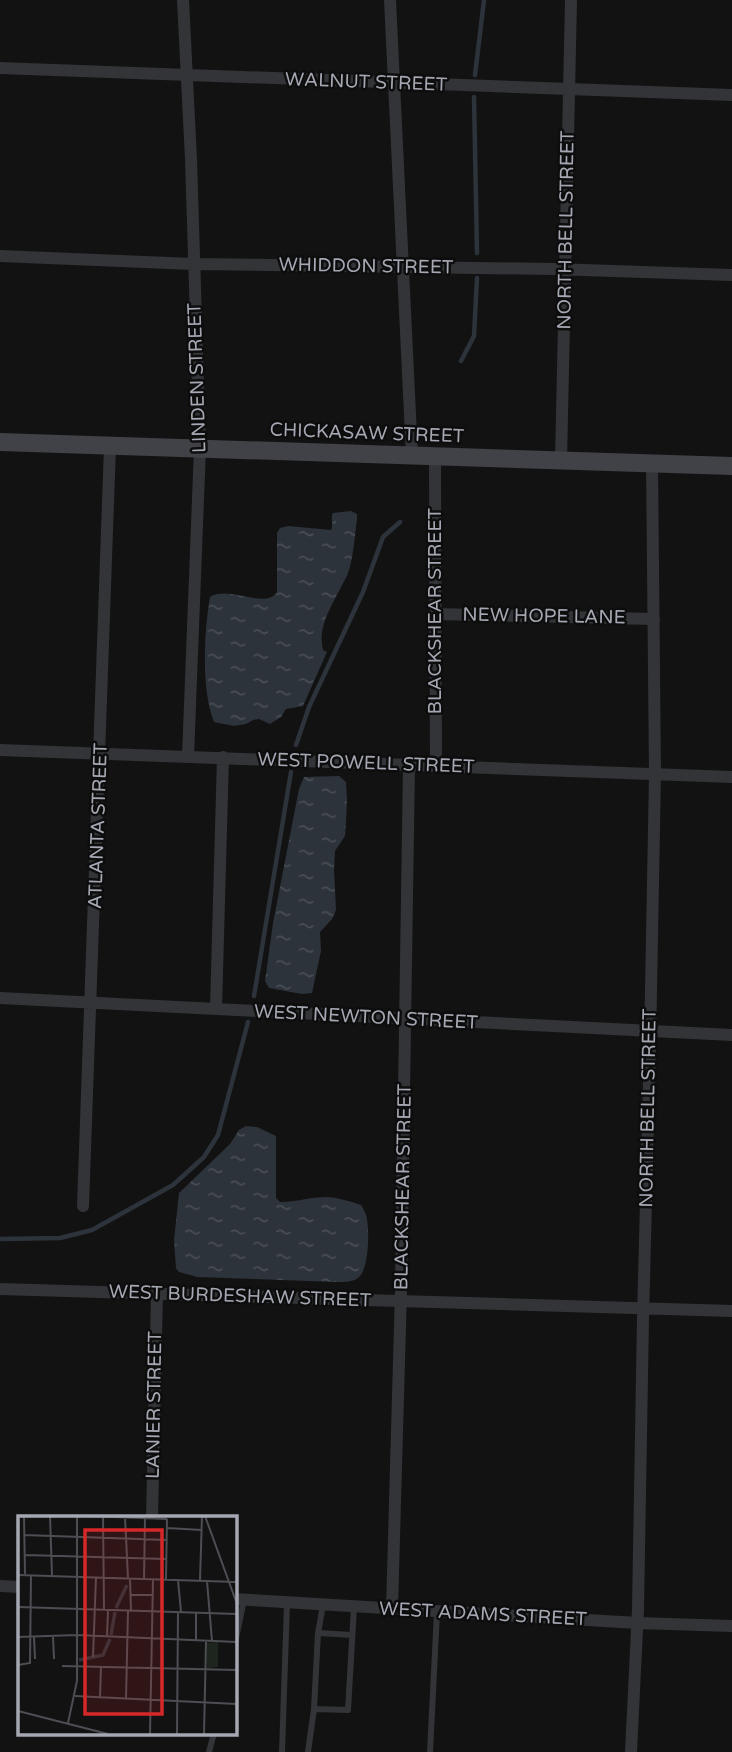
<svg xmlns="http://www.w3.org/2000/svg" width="732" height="1752" font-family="'Varela Round',sans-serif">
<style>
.water{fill:url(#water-ripples)}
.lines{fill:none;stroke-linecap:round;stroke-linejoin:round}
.stream{stroke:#2d333a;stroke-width:4.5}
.lane{stroke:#333437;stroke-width:6}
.street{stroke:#333437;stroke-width:12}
.secondary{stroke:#414247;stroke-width:18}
.labels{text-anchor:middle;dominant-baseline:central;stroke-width:5;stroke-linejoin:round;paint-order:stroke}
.street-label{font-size:19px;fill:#a5a8b2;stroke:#0d0d0e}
.inset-river{fill:none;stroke:#2d333a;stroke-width:3.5}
.inset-road{fill:none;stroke:#4d4e53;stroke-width:2}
.view{fill:#d62828;fill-opacity:0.15;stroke:#d62828;stroke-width:3.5}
.inset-edge{fill:none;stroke:#a5a8b2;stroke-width:3.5}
</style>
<defs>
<pattern id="water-ripples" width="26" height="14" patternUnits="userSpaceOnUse" patternTransform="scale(1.75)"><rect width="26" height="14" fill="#2d333a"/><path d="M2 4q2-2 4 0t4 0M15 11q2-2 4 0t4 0" fill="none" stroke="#484e54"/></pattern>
</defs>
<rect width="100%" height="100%" fill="#121213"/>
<path class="water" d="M351,511L357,514V519C355,534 353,561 348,573C338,597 316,623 323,650L327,652L303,706L286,709L281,717L270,724L259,719L253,720L246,724L234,726L214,722C201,689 204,632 210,597C229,585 265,610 277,592V533L280,528L288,526L331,530C334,524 330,518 333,513Z
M339,776L346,782L347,799L346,822L345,836L335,851L334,869L336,910L332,919L320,932L321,951L312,993L302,994L269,988L265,981L273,923L299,789L304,777Z
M246,1126L257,1127L276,1136V1198L280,1202C296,1202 312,1197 327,1197C339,1198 350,1201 361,1205C363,1208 365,1212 366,1215C370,1227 369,1269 359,1277C354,1282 344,1282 337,1282L197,1277L179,1272L176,1268L174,1240L179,1193L230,1144L239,1130Z"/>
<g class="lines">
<path class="stream" d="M475,75L484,0
M474,97L477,253
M461,361L474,336L477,278
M296,745L309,707L363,592L383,537L400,522
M254,996L291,772
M0,1239L60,1238L92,1230L173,1185L204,1157L218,1135L248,1022"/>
<path class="lane" d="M323,1605L318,1633L314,1709L348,1710L354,1607
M318,1633L352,1635
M234,1648L244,1600
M209,1752L214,1733
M282,1752L287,1603
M308,1752L314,1709
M430,1752L437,1612"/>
<path class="street" d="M183,0L191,159L200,448L188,756
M390,0L412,456
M0,68L732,95
M0,256L193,264L554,269L732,275
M435,457L436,766
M561,461L571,0
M435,614L654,619
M0,750L732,777
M0,998L732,1035
M216,1009L223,757
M83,1206L110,446
M0,1289L732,1311
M152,1518L157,1293
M0,1586L19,1587
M234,1599L638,1623L732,1626
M392,1609L401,1290L409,765
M631,1752L638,1609L643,1318L650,1045L655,774L652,463"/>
<path class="secondary" d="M0,442L732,466"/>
</g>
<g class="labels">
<g class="street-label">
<text transform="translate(366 82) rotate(2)">WALNUT STREET</text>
<text transform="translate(566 230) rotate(-89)">NORTH BELL STREET</text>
<text transform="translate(366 266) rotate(1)">WHIDDON STREET</text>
<text transform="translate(197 378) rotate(-92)">LINDEN STREET</text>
<text transform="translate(367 433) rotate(2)">CHICKASAW STREET</text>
<text transform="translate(435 611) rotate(-90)">BLACKSHEAR STREET</text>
<text transform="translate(544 616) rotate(1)">NEW HOPE LANE</text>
<text transform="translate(366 763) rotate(2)">WEST POWELL STREET</text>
<text transform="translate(98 826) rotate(-88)">ATLANTA STREET</text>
<text transform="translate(366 1017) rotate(3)">WEST NEWTON STREET</text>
<text transform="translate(648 1108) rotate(-89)">NORTH BELL STREET</text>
<text transform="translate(403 1187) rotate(-89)">BLACKSHEAR STREET</text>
<text transform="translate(240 1296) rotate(2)">WEST BURDESHAW STREET</text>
<text transform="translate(154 1405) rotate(-89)">LANIER STREET</text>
<text transform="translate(483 1614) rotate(3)">WEST ADAMS STREET</text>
</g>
</g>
<g transform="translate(18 1516)">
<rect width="219" height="219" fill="#121213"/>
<path d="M200,126V151L189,152V127Z" fill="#1e251f"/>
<path class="inset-river" d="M98,92L109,69M93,119L97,96M61,144L85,139L92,123"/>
<path class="inset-road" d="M6,0L7,58M32,0L34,59M67,0L149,3M85,0L86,94M187,0L219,88M107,1L110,62M149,12L184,14M6,19L149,24M7,39L148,43M0,59L219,66M112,62L113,95M126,63L127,3M148,63L149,3M160,64L163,96M182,64L184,0M189,65L194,125M113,79H135M0,91L219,98M178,97V125M35,120L36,143M89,120L90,94M0,121L59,119L219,126M16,121L17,143M75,141L78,61M0,149L12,147L13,59M44,150L219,154M57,180L219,188M82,182L83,150M108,183L110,94M0,195L90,218M50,207L59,165V0M132,218L135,63M159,218L160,96M186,218L188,126"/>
<path class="view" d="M67,14H144V198H67Z"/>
<rect width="219" height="219" class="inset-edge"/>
</g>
</svg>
